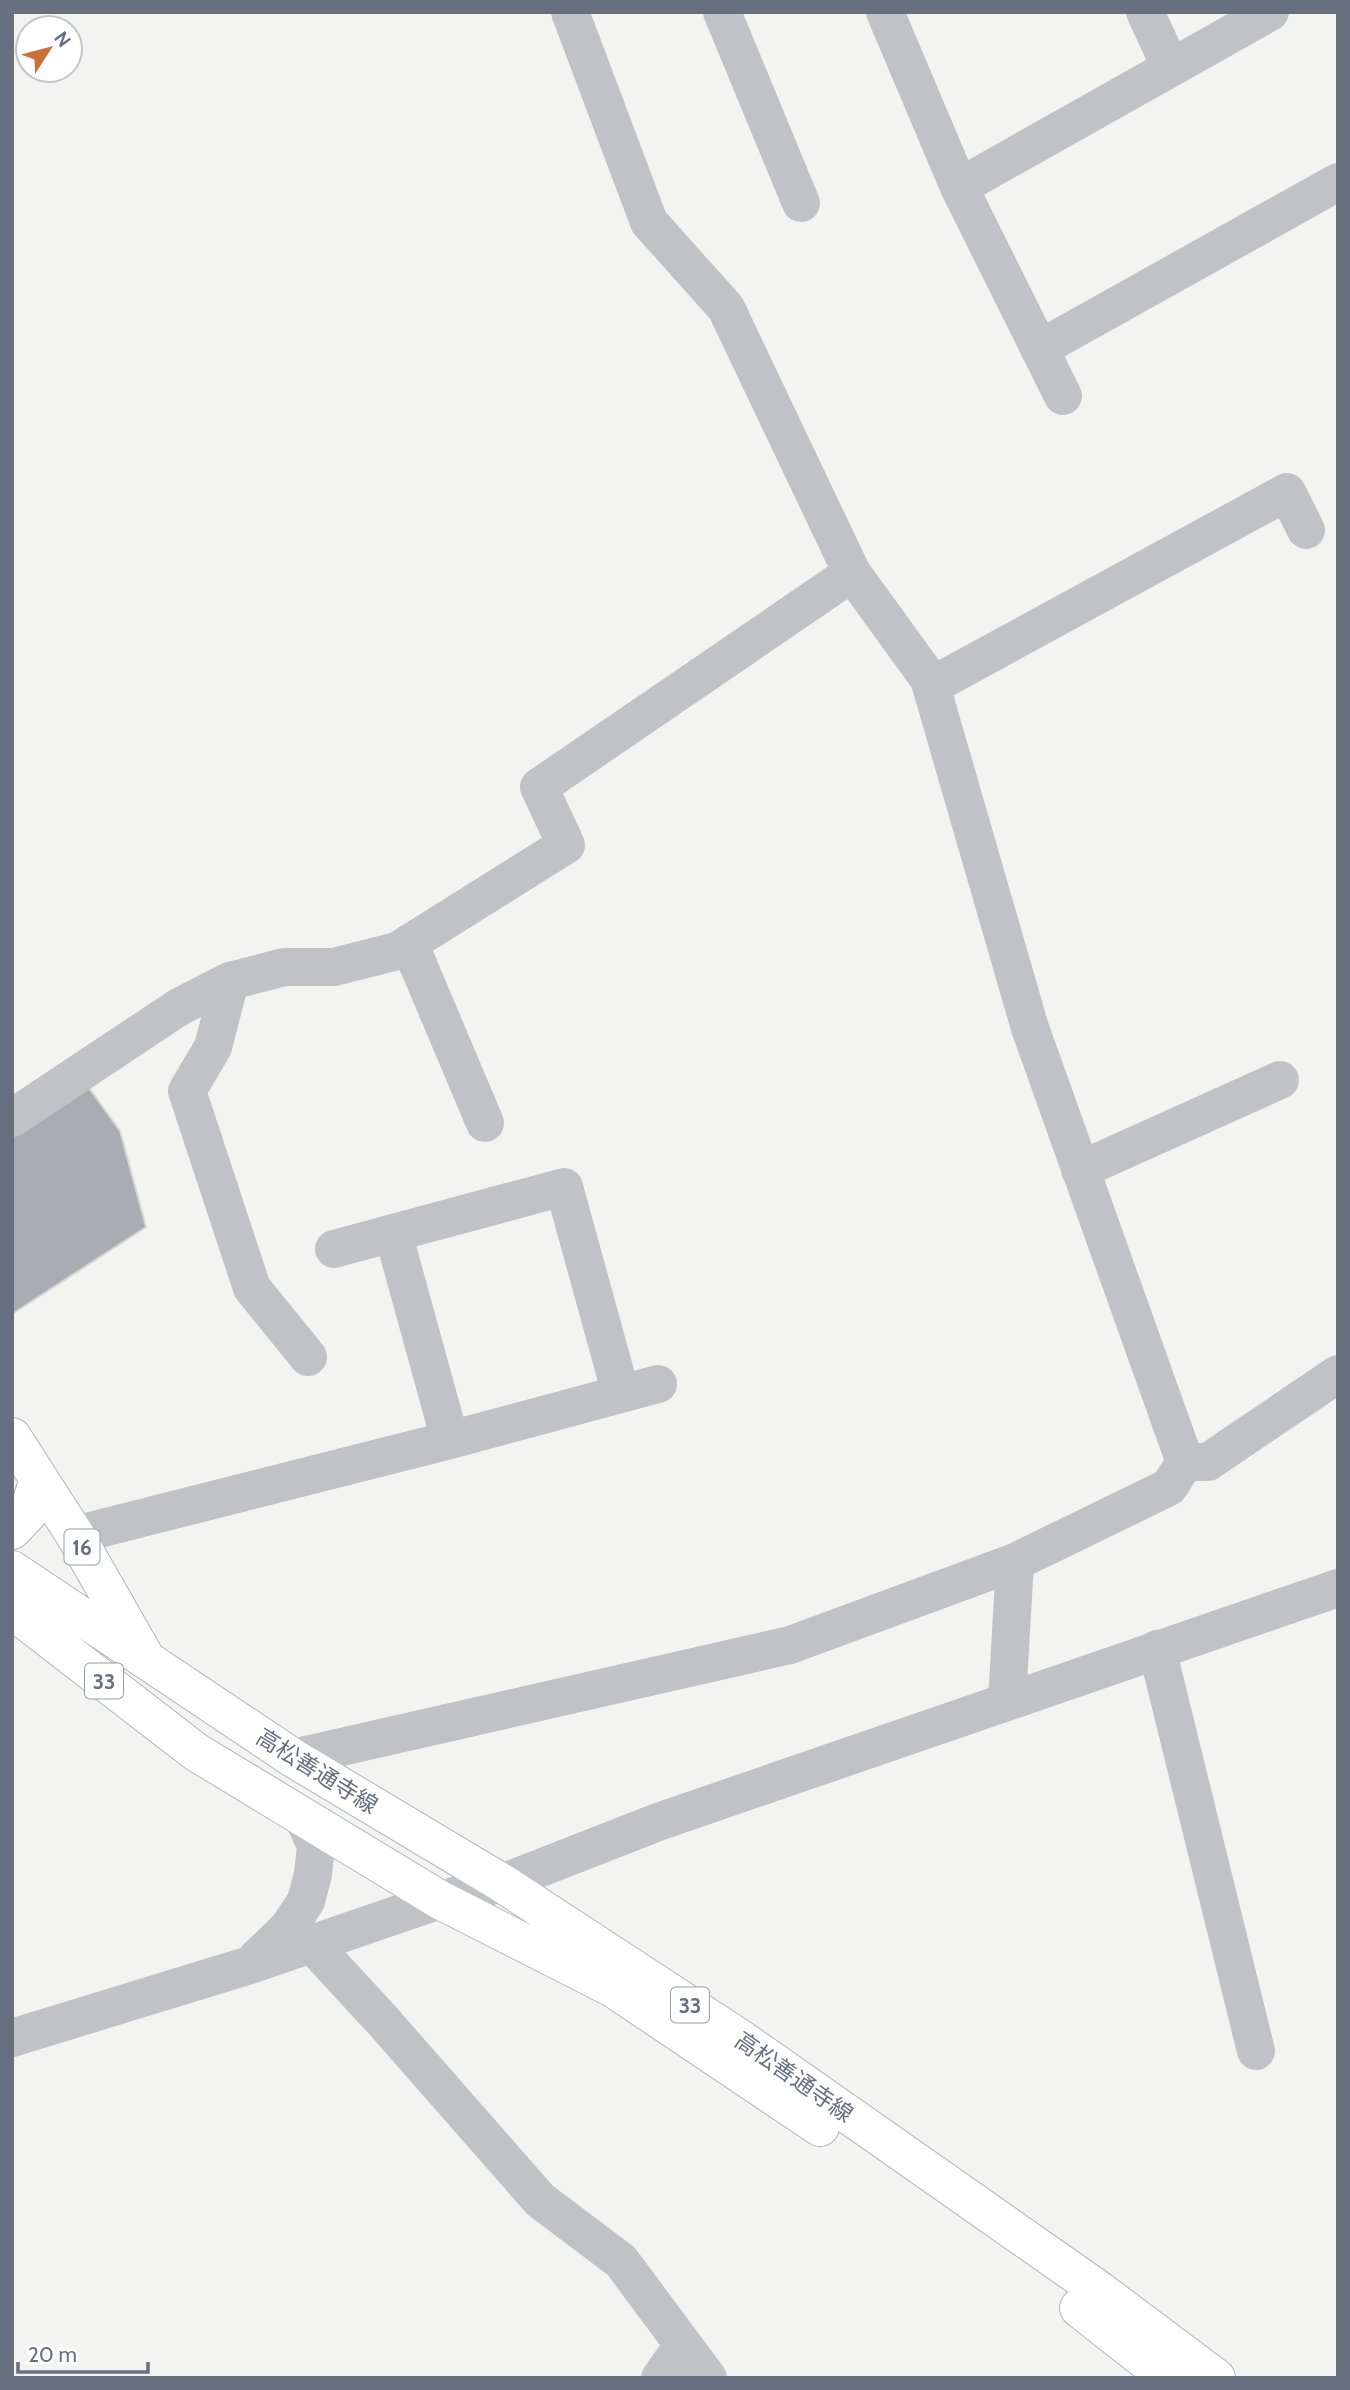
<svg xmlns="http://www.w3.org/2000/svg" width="1350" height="2390" font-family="Cabin,'Noto Sans JP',sans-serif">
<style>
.building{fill:#a9adb3;stroke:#d5d5d3;stroke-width:2}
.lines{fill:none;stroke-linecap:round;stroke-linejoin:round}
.primary-casing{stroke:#b1b4b8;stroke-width:40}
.minor{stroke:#c0c2c5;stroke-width:38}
.tertiary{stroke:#c0c2c5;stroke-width:38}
.primary{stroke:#fff;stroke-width:38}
.labels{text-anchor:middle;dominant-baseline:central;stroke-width:7;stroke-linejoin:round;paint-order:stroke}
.shield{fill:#fff;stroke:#959ba5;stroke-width:2}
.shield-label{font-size:21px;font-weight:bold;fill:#67707e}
.street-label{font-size:23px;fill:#67707e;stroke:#fff}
</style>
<rect width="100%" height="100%" fill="#f3f4f1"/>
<path class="building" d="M86,1084L120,1131L146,1227L12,1314V1133Z"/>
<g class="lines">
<defs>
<path id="primary" d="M12,1437L75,1535L143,1654
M12,1530L28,1513L39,1479
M12,1570L293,1758L502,1883L742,2040L1100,2291L1216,2378
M12,1610L196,1752L440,1900L613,1988L820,2127
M1079,2308L1168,2378"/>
</defs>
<use href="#primary" class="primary-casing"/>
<path class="minor" d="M722,12L801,203
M885,12L959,187L1063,396
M1145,12L1171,68
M959,187L1270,12
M1039,349L1338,182
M931,686L1287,492L1306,530
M409,943L485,1123
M230,981L213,1047L187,1091L252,1288L308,1357
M12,1118L179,1007L230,981L284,967H334L397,951L566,845L539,787L852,573
M1080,1170L1280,1080
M334,1249L393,1233
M621,1394L658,1384
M1185,1462H1208L1338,1374
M75,1535L450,1440L621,1394L564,1187L393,1233L450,1440
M1157,1649L1256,2051
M1007,1701L1015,1562
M293,1758L790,1645L1015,1562L1169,1487L1185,1462L1030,1028L929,679L852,573L726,308L649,222L570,12
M312,1944L383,2021L540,2200L621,2261L708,2378
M660,2378L683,2345"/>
<path class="tertiary" d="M256,1959L288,1928L306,1901L313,1874L316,1846L303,1817
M12,2038L250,1965L440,1900L502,1883L658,1822L1338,1588"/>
<use href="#primary" class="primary"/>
</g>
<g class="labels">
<g class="shield">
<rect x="64.5" y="1529.5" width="35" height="35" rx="5"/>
<rect x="85" y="1663.5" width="38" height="35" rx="5"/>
<rect x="671" y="1987.5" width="38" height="35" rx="5"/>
</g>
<g class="shield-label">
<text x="82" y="1547">16</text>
<text x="104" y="1681">33</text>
<text x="690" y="2005">33</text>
</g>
<g class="street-label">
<text transform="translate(317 1771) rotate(32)">高松善通寺線</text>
<text transform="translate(794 2077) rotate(35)">高松善通寺線</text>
</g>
</g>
<rect width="1350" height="2390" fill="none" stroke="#67707e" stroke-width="28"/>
<g transform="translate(49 49) rotate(54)"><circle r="33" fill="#ffffff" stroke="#c2c6cb" stroke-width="2"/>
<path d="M0-5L12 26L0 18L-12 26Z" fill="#cc6f38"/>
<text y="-10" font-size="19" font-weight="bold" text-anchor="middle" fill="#67707e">N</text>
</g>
<path d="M18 2362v10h130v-10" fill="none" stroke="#67707e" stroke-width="3.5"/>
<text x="28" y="2362" font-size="21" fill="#67707e" stroke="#ffffff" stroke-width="5" paint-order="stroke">20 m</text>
</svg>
